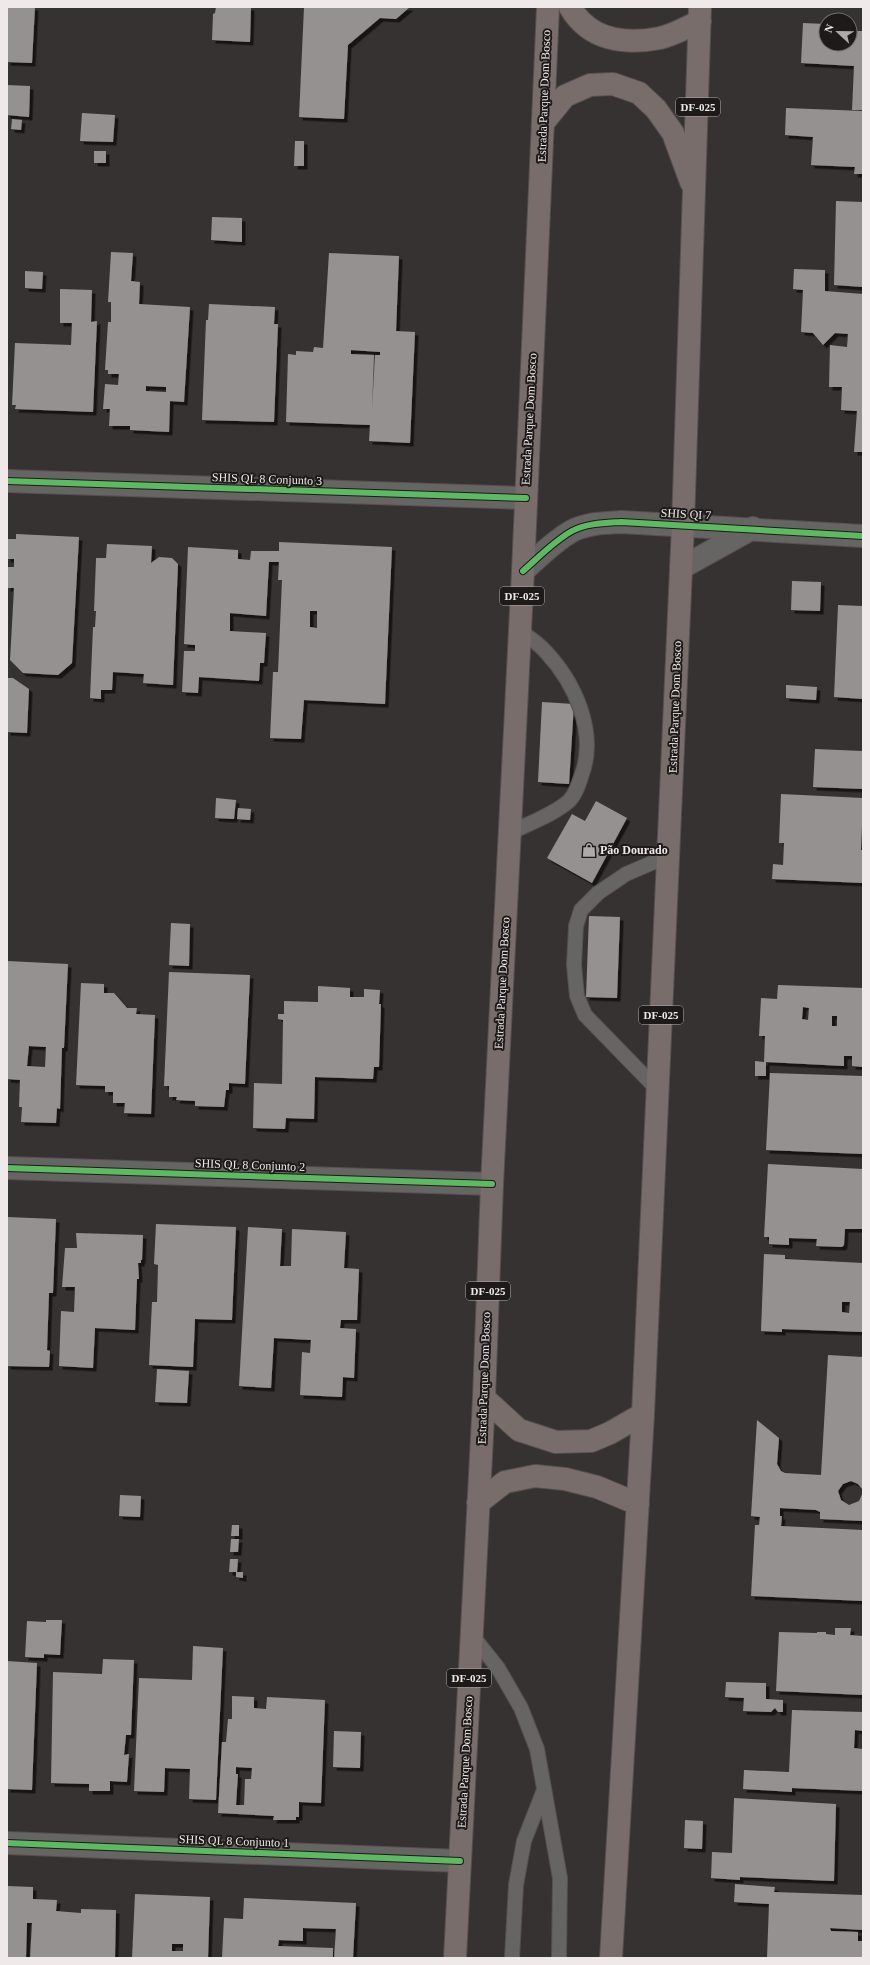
<svg xmlns="http://www.w3.org/2000/svg" width="870" height="1965" font-family="'Times New Roman',serif">
<style>
.building{fill:#949190;fill-rule:evenodd;filter:url(#shadow)}
.lines{fill:none;stroke-linecap:round;stroke-linejoin:round}
.service-casing{stroke:#555050;stroke-width:16}
.minor-casing{stroke:#555050;stroke-width:24}
.tertiary-casing{stroke:#555050;stroke-width:24}
.primary-casing{stroke:#555050;stroke-width:24}
.service{stroke:#676464;stroke-width:14}
.minor{stroke:#676464;stroke-width:22}
.tertiary{stroke:#676464;stroke-width:22}
.primary{stroke:#796d6b;stroke-width:22}
.cycleway-casing{stroke:#1e1a19;stroke-width:8}
.cycleway{stroke:#5cba63;stroke-width:6}
.labels{text-anchor:middle;dominant-baseline:central;stroke-width:4;stroke-linejoin:round;paint-order:stroke}
.shield{fill:#1e1a19;stroke:#b0acab;stroke-width:1}
.shield-label{font-size:11px;font-weight:bold;fill:#efeae9}
.street-label{font-size:12px;fill:#efeae9;stroke:#1e1a19}
.poi-label{font-size:12px;font-weight:bold;fill:#efeae9;stroke:#1e1a19;text-anchor:start}
</style>
<defs>
<filter id="shadow"><feDropShadow dx="3.5" dy="3.5" stdDeviation="0" flood-color="#0009"/></filter>
</defs>
<rect width="100%" height="100%" fill="#373232"/>
<path class="building" d="M7,7H35L32,63L7,62Z
M216,7H251L250,42L212,40L213,14L215,13Z
M304,7H410L396,19L380,18L348,45L344,119L299,117Z
M803,23L826,24V44H850V31H863V110H852L854,66L801,63Z
M7,85L30,86L29,117L7,115Z
M786,108L863,111V174H854L855,167L811,165L813,137L785,135Z
M82,113L115,115L113,142L80,141Z
M12,119L22,120L21,130L11,129Z
M295,141H304V166H294Z
M94,151H106V163H94Z
M836,201L863,202V287L834,285Z
M212,217L242,218V242L211,240Z
M111,252L133,253L131,281L140,282L139,304L190,307L184,402L170,401L169,432L130,430V426H109L110,409H103L105,384L118,385L119,374H108V370H105L108,322H111V302H108ZM146,386L166,387V392L146,391Z
M329,253L399,256L396,331L415,332L410,443L369,441L370,425L286,422L288,354L296,355V351L313,352L314,347L323,348ZM351,350L380,352V355H375L372,409L374,355L351,354Z
M794,269L825,270V291L863,294V452H854L857,411L841,410L842,387H829L830,345L847,347L848,334L835,333L823,345L813,333L801,332L803,290L793,289Z
M25,271L43,272L42,289L25,288Z
M60,289L92,290L91,322L97,321L93,412L15,409L16,405H12L15,343L71,345L72,323H60Z
M209,304L275,307L274,324H278L274,422L202,420L206,320H208Z
M16,534L79,537L72,663L58,675L23,673L10,660L14,588H7V567H14V559H7V539H16Z
M279,542L392,547L385,704L304,700L301,739L270,738L273,672H278L282,580H278L279,562H269L266,616L230,613V631L266,633L264,663H260L259,681L199,677L198,693L182,692L184,651H195V645L184,644L188,547L238,550V559L250,560L251,551H279ZM310,611H317V628L310,627Z
M107,544L152,546L151,563L159,557L172,558L178,564L173,685L143,683L144,674L113,672L112,690H101V699L90,698L93,627H95L96,611H94L96,560V558H106Z
M792,581L821,582L820,611L791,610Z
M838,605L863,606V699L834,697Z
M7,678H13L29,689L27,733L7,732Z
M786,685L817,687L816,700L786,698Z
M542,702L574,704L569,784L538,782Z
M815,749L863,751V789L813,787Z
M781,794L863,798L861,850H863V883L772,879L773,864L783,865L784,843H779Z
M216,798L236,800L234,819L215,818Z
M596,801L627,818L592,883L547,858L572,814L585,821Z
M238,808L251,809L250,820L237,819Z
M589,916L620,917L617,998L586,997Z
M171,923L190,924L189,966L169,965Z
M7,961L68,964L64,1048H62L60,1109L57,1108L56,1123L21,1122L22,1107H19L20,1080L7,1079ZM29,1046L46,1047L45,1067L27,1066Z
M169,972L250,975L245,1084L229,1083V1090H226L224,1107L195,1106V1101L176,1100L177,1097H169V1086H164Z
M81,983L104,984V993H114L127,1008H137L136,1014L155,1015L151,1114L124,1113L125,1103H113V1092H105V1086L76,1085Z
M778,985L863,988V1067L852,1066V1056H844V1066L766,1062V1076H755V1061L764,1062L765,1036H759L761,998L777,999ZM803,1007L809,1008L808,1020L802,1019ZM832,1016H837V1026H832Z
M318,986L350,988V997H364V989L380,990L379,1004H381L379,1067H374L373,1079L315,1077L314,1119L286,1118L285,1129L253,1128L254,1083L282,1084L283,1020L278,1019V1014H284V1001L318,1002Z
M770,1073L863,1076V1154L766,1150Z
M768,1164L863,1169V1229H845L844,1245L842,1247L816,1246L817,1239L789,1238V1245L769,1244V1237H764Z
M7,1217L56,1219L53,1293H49L47,1350L50,1351L49,1367L7,1366Z
M156,1224L236,1227L232,1320L195,1319L193,1367L149,1365L152,1302H157L158,1265L154,1264Z
M248,1227L282,1229L280,1266H291L292,1229L346,1232L344,1268L359,1269L357,1320H341L340,1328L356,1329L354,1378L343,1377L342,1397L300,1395L302,1352L310,1353L311,1340L274,1338L271,1388L239,1386Z
M76,1233L143,1235L142,1260H141V1263H138L139,1279H137L135,1330L95,1328L93,1368L59,1366L61,1311L74,1312L75,1287H62L65,1248H77Z
M764,1254L785,1255V1259L863,1263V1332L782,1329V1332L761,1331ZM842,1302H850L849,1313L842,1312Z
M828,1355L863,1357V1490L858,1484L851,1481L843,1484L838,1491L841,1500L849,1505L859,1501L863,1492V1521L820,1519V1512L816,1510L780,1508V1516H782L781,1526L863,1530V1601L751,1596L755,1525H759L760,1517L751,1516L757,1420L779,1438L777,1464L781,1471L785,1473L821,1475Z
M157,1369L189,1371L187,1403L155,1402Z
M120,1495L141,1496L140,1517L119,1516Z
M232,1525H239V1536H231Z
M231,1539H239L238,1552H230Z
M230,1559H238L237,1572H243V1578L236,1577V1572H229Z
M46,1620H62L60,1655L44,1654V1658L25,1657L27,1621L46,1622Z
M835,1628H851L850,1635L863,1636V1695L776,1691L779,1632L817,1633V1632H826V1634L835,1635Z
M193,1646L223,1648L216,1800L189,1799L190,1769L165,1768L164,1792L134,1791L139,1678L192,1680Z
M103,1659L134,1660L131,1735H126L124,1755L129,1754L127,1782L110,1781V1791H89V1784L51,1783L53,1672L102,1674Z
M7,1661L37,1663L32,1790L7,1789Z
M726,1682L766,1683V1699L783,1700V1712H778L775,1708L771,1712L743,1711L744,1698L725,1697Z
M232,1696L254,1697V1708L266,1709L267,1697L325,1700L321,1803L299,1802V1817H296V1820H273L274,1816L218,1813L222,1742H226L228,1719H232ZM236,1767L252,1768L251,1779H245L244,1805H236L238,1774H236Z
M792,1710L863,1712V1731L855,1730L854,1748L863,1749V1791L792,1788V1792L743,1789L744,1770L789,1772Z
M334,1731L361,1732L360,1768L333,1767Z
M734,1798L836,1804L834,1881L740,1877V1880L711,1878L712,1852L732,1853Z
M685,1820L703,1821L702,1849L684,1848Z
M735,1884L775,1887L774,1892L863,1895V1930L830,1928L831,1931L858,1932V1941H863V1958H767L769,1904L734,1902Z
M7,1886L33,1887V1899L57,1900L56,1911L81,1913V1909L116,1910L115,1958H30L32,1923H27L26,1958H7Z
M135,1894L210,1897L208,1958H132ZM172,1944H183V1951H172Z
M244,1898L356,1903L353,1958H334L336,1929L303,1928V1941L279,1940L278,1946L333,1948V1958H222L224,1918L243,1919Z"/>
<g class="lines">
<defs>
<path id="service" d="M510,833C529,823 553,815 569,801C576,794 579,783 582,774C597,732 575,683 546,652C539,644 529,637 520,631
M658,1090L585,1015L577,996L574,965L576,926L581,910L598,893L626,874L668,856
M471,1634L498,1668L521,1708L537,1749L560,1878L559,1958
M512,1958L516,1885L524,1841L544,1790"/>
<path id="minor" d="M7,481L526,498
M7,1168L492,1184
M7,1843L460,1861"/>
<path id="tertiary" d="M681,568L753,528
M523,571C539,557 554,541 572,531C587,523 606,523 621,522L863,536"/>
<path id="primary" d="M570,7C589,40 624,45 660,38C673,35 688,27 700,21
M543,123L565,96L590,85L613,84L639,93L656,109L673,133L691,182
M484,1398L519,1430L556,1442L591,1441L610,1433L643,1414
M478,1503L505,1482L535,1476L565,1479L597,1487L638,1504
M455,1958L484,1398L492,1184L523,571L548,7
M611,1958L643,1414L683,525L700,7"/>
</defs>
<use href="#service" class="service-casing"/>
<use href="#minor" class="minor-casing"/>
<use href="#tertiary" class="tertiary-casing"/>
<use href="#primary" class="primary-casing"/>
<use href="#service" class="service"/>
<use href="#minor" class="minor"/>
<use href="#tertiary" class="tertiary"/>
<use href="#primary" class="primary"/>
<defs>
<path id="cycleway" d="M7,481L526,498
M523,571C539,557 554,541 572,531C587,523 606,523 621,522L863,536
M7,1168L492,1184
M7,1843L460,1861"/>
</defs>
<use href="#cycleway" class="cycleway-casing"/>
<use href="#cycleway" class="cycleway"/>
</g>
<defs>
<symbol id="shop-bare" viewBox="-9 -9 18 18"><path d="M-5-2.5h2.3a2.7 3.5 0 0 1 5.4 0H5L5.5 6h-11ZM-1.5-2.5h3a1.5 2.3 0 0 0-3 0Z" fill="#afaaa9" stroke="#1e1a19" stroke-width="2.5" paint-order="stroke"/></symbol>
</defs>
<g fill-rule="evenodd">
<use href="#shop-bare" x="579" y="840" width="20" height="20"/>
</g>
<g class="labels">
<g class="shield">
<rect x="676" y="98" width="44" height="18" rx="3"/>
<rect x="500" y="587" width="44" height="18" rx="3"/>
<rect x="639" y="1006" width="44" height="18" rx="3"/>
<rect x="466" y="1282" width="44" height="18" rx="3"/>
<rect x="447" y="1669" width="44" height="18" rx="3"/>
</g>
<g class="shield-label">
<text x="698" y="107">DF-025</text>
<text x="522" y="596">DF-025</text>
<text x="661" y="1015">DF-025</text>
<text x="488" y="1291">DF-025</text>
<text x="469" y="1678">DF-025</text>
</g>
<g class="street-label">
<text transform="translate(544 96) rotate(-88)">Estrada Parque Dom Bosco</text>
<text transform="translate(529 419) rotate(-87)">Estrada Parque Dom Bosco</text>
<text transform="translate(267 479) rotate(2)">SHIS QL 8 Conjunto 3</text>
<text transform="translate(686 514) rotate(3)">SHIS QI 7</text>
<text transform="translate(675 707) rotate(-88)">Estrada Parque Dom Bosco</text>
<text transform="translate(502 983) rotate(-87)">Estrada Parque Dom Bosco</text>
<text transform="translate(250 1165) rotate(2)">SHIS QL 8 Conjunto 2</text>
<text transform="translate(484 1378) rotate(-88)">Estrada Parque Dom Bosco</text>
<text transform="translate(465 1762) rotate(-87)">Estrada Parque Dom Bosco</text>
<text transform="translate(234 1841) rotate(2)">SHIS QL 8 Conjunto 1</text>
</g>
<g class="poi-label">
<text x="600" y="850">Pão Dourado</text>
</g>
</g>
<rect width="870" height="1965" fill="none" stroke="#efeae9" stroke-width="16"/>
<g transform="translate(838 32) rotate(292)"><circle r="19" fill="#1e1a19" stroke="#726d6c"/>
<path d="M0-3L7 15L0 10L-7 15Z" fill="#afaaa9"/>
<text y="-6" font-size="11" font-weight="bold" text-anchor="middle" fill="#efeae9">N</text>
</g>
</svg>
